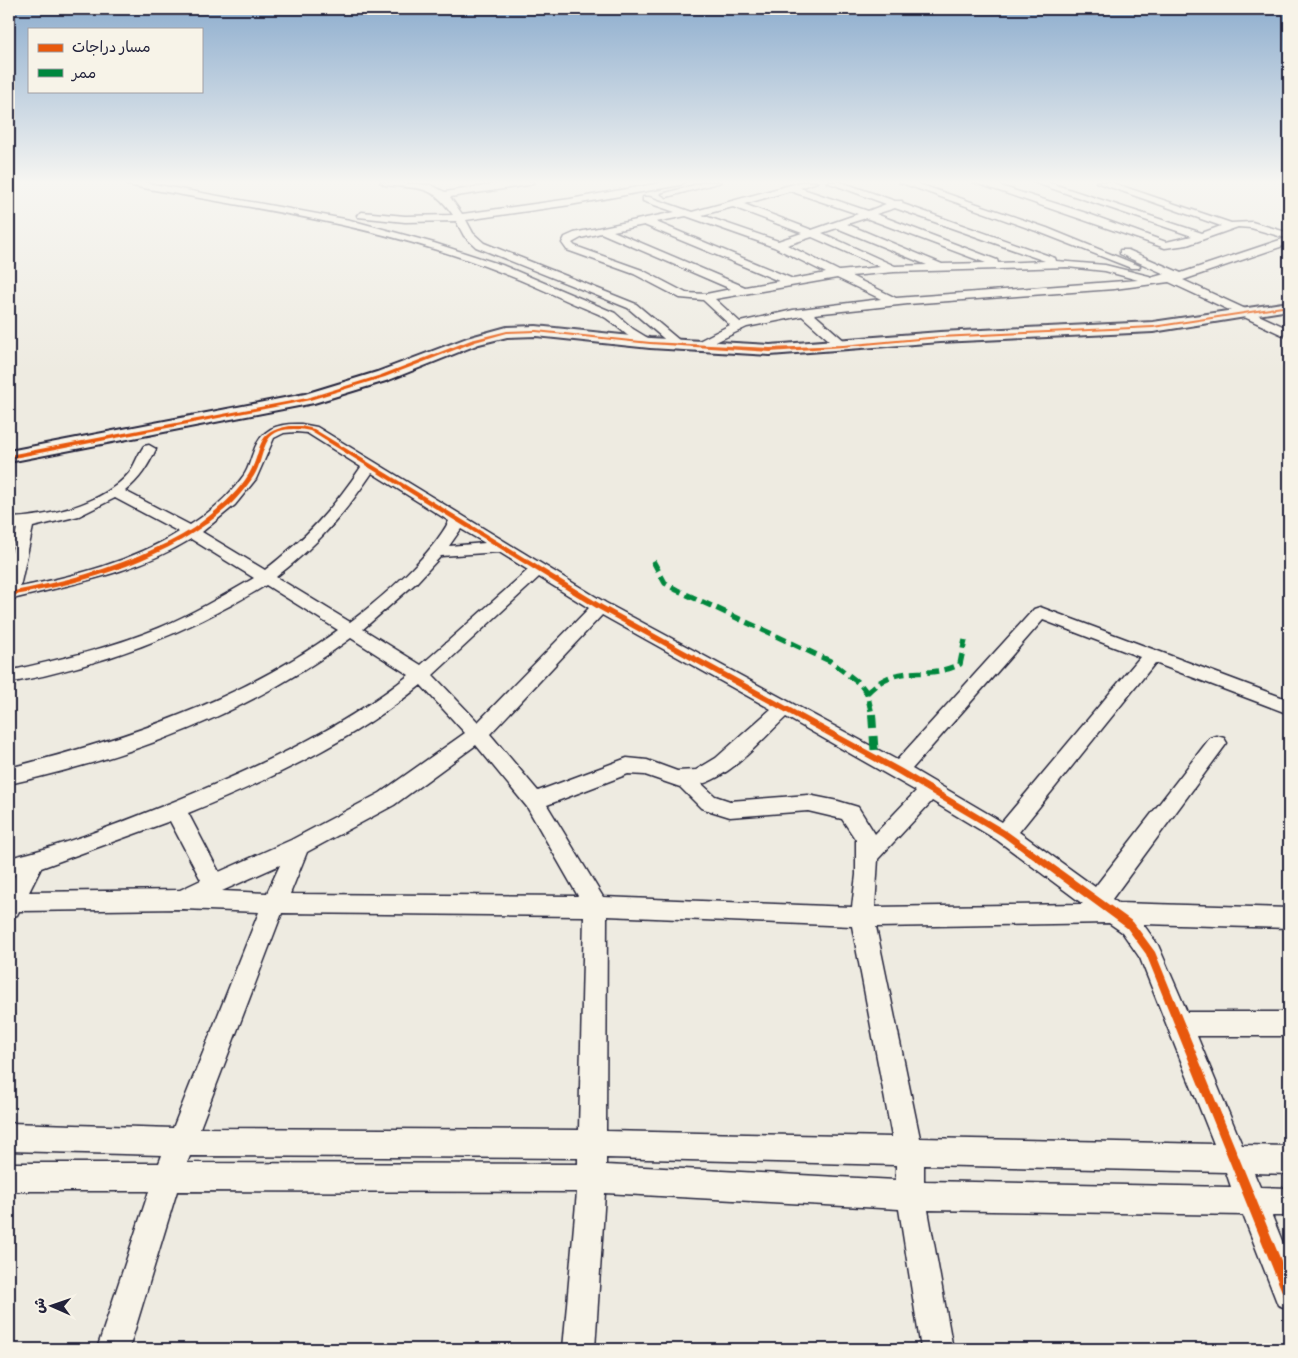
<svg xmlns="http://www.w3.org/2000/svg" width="1298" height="1358" font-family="Pangolin,'Playpen Sans Arabic',sans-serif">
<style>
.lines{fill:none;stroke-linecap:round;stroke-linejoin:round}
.minor-casing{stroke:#22223b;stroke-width:3}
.tertiary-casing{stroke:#22223b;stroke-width:4}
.minor{fill:#f7f3e8;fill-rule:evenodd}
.tertiary{fill:#f7f3e8;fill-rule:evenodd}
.quiet-far1{stroke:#00873e;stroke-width:5.5;stroke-dasharray:11 5.5;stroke-linecap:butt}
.quiet{stroke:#00873e;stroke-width:8;stroke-dasharray:14 8;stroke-linecap:butt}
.cycleway-casing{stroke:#f7f3e8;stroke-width:3}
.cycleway{fill:#e8590c;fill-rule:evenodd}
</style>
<rect width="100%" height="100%" fill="#eeebe1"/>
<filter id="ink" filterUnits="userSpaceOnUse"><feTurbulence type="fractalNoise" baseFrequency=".02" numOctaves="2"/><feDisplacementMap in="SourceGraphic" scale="10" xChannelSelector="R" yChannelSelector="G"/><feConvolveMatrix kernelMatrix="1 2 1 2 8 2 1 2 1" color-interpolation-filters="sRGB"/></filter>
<g filter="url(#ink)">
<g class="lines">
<defs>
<path id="minor" d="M122,182H142L350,220L434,243L502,265L615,313L633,329L656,343L650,347C631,342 621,328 606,318C596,312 583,308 572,303C546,291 521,280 495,270C377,224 250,208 127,185Z
M380,182L431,185L445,192L511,182H534L529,185L450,197L462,214L570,199L666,182H685L680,185L570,205L466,220L473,233L484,243L636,304L686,346L684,349H676L628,308L476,247L464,236L456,221L405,222L358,217L357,215L362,212L405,216L453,215C432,184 420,189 385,185Z
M705,182H721L667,197L662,194Z
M801,182H817L800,188L868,211L886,204L827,182H841L895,201H902L903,204L1055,258L1056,261L1105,265L1149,276L1150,278L1165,274L1120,254V250H1128L1181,273L1286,238L1251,228L1238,227L1187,245L1165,248L973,182H988L1086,213L1166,242L1192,236L1033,182H1047L1202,233L1221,226L1096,182H1110L1231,223L1252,222L1289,233V244L1183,280L1289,329V338L1169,282L1114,289L908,304L814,314L847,343L849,346L847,349H839L802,316L747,327L697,351L691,347L693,344L730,325L703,300L680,298L634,274L567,250L562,243L565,237L574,233L675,212L643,201V197H649L692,212ZM790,191L858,214L812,230L744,204ZM733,207L802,233L778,241L702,215ZM895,208L1045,261L998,263L997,260L876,214ZM686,216L774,247L826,273L793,279L656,222ZM866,218L986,263L942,264L847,224ZM644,225L779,281L745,287L613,231ZM837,228L927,265L895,266L822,233ZM601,233L731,289L706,294L686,293L642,270L575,246L572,243L581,238ZM812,237L880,267L839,271L787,245ZM1067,267L1105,271L1138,280L896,298L851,276L894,272ZM837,278L881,299L793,310L740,322L715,299Z
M899,182H913L1047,228L1140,266L1139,268H1131L1039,232Z
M301,424L317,427L606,603L897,760L1034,609L1040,607L1289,700V714L1155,663L1019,832L1095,887L1210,738L1217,736L1224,738L1227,743L1112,899L1118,903L1289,908V928L1143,924L1158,945L1187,1012H1289V1036H1197L1242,1145L1289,1146V1174L1254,1173L1260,1187L1289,1188V1216H1272L1289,1258V1309L1278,1305L1243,1215L928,1210L953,1349H921L899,1209L605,1193L595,1349H563L577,1192L177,1191L129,1349H97L149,1191H9V1163H159L162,1155L9,1151V1123L173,1128L259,912L183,909L19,911L17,915L9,918V886L15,875L9,876V858C62,846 112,826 163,806C249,771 336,733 409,675L351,638C252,712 129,758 9,784V768C125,739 240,701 338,630L266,585C184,635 103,665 9,683V671C60,659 111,648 159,628C192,614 223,596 254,578L191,539C136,573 71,584 9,600V562L17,528H9V518C48,517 102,505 129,473C135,465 138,454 144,446L149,445L156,449C148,466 140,479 125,491L190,525C211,512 230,495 244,475C249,468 250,460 253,453C261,429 276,423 301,424ZM296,432L307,433L361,467C331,511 307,537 265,570L202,532L235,505L256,479L274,438L284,433ZM372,473L449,521C431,556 383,597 350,622L276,577C318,544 342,517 372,473ZM115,498L179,532C131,562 74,576 20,587L33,527L79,516ZM461,529L485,543L449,546ZM499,552L528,570L421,665L363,629L417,582L441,556ZM539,577L589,608L478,722L433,675ZM602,615L771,709L716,758L696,770L677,771L647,760L627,758L538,791L490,734ZM1043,620L1140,657L1002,822L912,769ZM421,685L465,733L380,793L291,840L219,872L188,813C269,780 352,741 421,685ZM786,717L916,791L875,834L858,807L838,801L808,795L730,801L715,796L702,784C734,774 761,740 786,717ZM476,745L527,807L578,896L290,894L307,852L394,805ZM628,774L645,775L680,787L701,808L730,817L808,811L842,819L856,840V875L852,907L603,897L547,805ZM932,801L997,840L1083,904L875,907L878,859ZM170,821L201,880L180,890L29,892L41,868ZM280,865L267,893L222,891ZM282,913L584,916L579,1130L200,1128ZM607,916L852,926L892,1137L606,1131ZM1109,923L1122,932L1140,958L1214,1144L920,1138L876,927ZM190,1156L578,1158V1164L187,1163ZM606,1158L896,1165V1180L606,1165ZM924,1165L1226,1172L1231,1187L924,1181Z"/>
<path id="tertiary" d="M1289,302V310L1153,332L940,342L770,355L650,348L536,336L507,337L479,344L389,380L314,403L9,462V451L305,394L377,372L467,338L507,327L536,326L650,338L770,345L940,332L1153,322Z"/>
</defs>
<use href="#minor" class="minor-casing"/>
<use href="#tertiary" class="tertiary-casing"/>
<use href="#minor" class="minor"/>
<use href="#tertiary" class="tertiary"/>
<path class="quiet-far1" d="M653,561L665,583L677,590L830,661L860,684L867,693L872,715
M867,693C899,660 924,682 960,664L965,640"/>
<path class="quiet" d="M872,714L875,757"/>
<defs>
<path id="cycleway" d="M1289,305V307L1153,328L940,338L843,347L770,352L650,344L536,332L507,333L475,342L385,377L310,400L9,459V455L307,398L381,375L471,340L507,331L536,330L650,342L770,348L843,345L940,336L1153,326Z
M290,426H301L314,429L602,605L902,769L1008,832L1133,922L1155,952L1289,1280V1300L1285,1298L1283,1294L1146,954L1127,928L1002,836L896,773L598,609L310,431C297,428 276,427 268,440C262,450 261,462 256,472C251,482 238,497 230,505C170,559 88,583 9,596V592C60,582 111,570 158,547C174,540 191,531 204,520C221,507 238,492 249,474C264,449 253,432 290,426Z"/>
</defs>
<use href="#cycleway" class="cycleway-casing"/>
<use href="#cycleway" class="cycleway"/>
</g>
</g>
<linearGradient id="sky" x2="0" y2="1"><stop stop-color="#8dadce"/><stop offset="0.49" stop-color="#f7f6f2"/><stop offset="1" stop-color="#f7f6f2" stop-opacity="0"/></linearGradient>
<rect width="1298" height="372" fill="url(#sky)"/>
<rect width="1298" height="1358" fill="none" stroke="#f7f3e8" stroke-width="30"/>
<rect x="15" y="15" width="1268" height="1328" fill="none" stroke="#22223b" stroke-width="2" filter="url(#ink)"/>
<rect x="28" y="28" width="175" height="65" fill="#f7f3e8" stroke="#a29fa3"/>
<rect x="38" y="44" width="25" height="8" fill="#e8590c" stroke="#a29fa3"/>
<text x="72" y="52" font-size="15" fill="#22223b">مسار دراجات</text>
<rect x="38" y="69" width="25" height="8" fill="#00873e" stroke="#a29fa3"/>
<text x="72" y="78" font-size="15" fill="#22223b">ممر</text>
<g transform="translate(52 1306) rotate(272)" stroke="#f7f3e8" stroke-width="4" paint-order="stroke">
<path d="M0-4L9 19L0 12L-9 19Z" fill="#22223b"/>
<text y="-8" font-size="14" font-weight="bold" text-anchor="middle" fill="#22223b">ش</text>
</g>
</svg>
